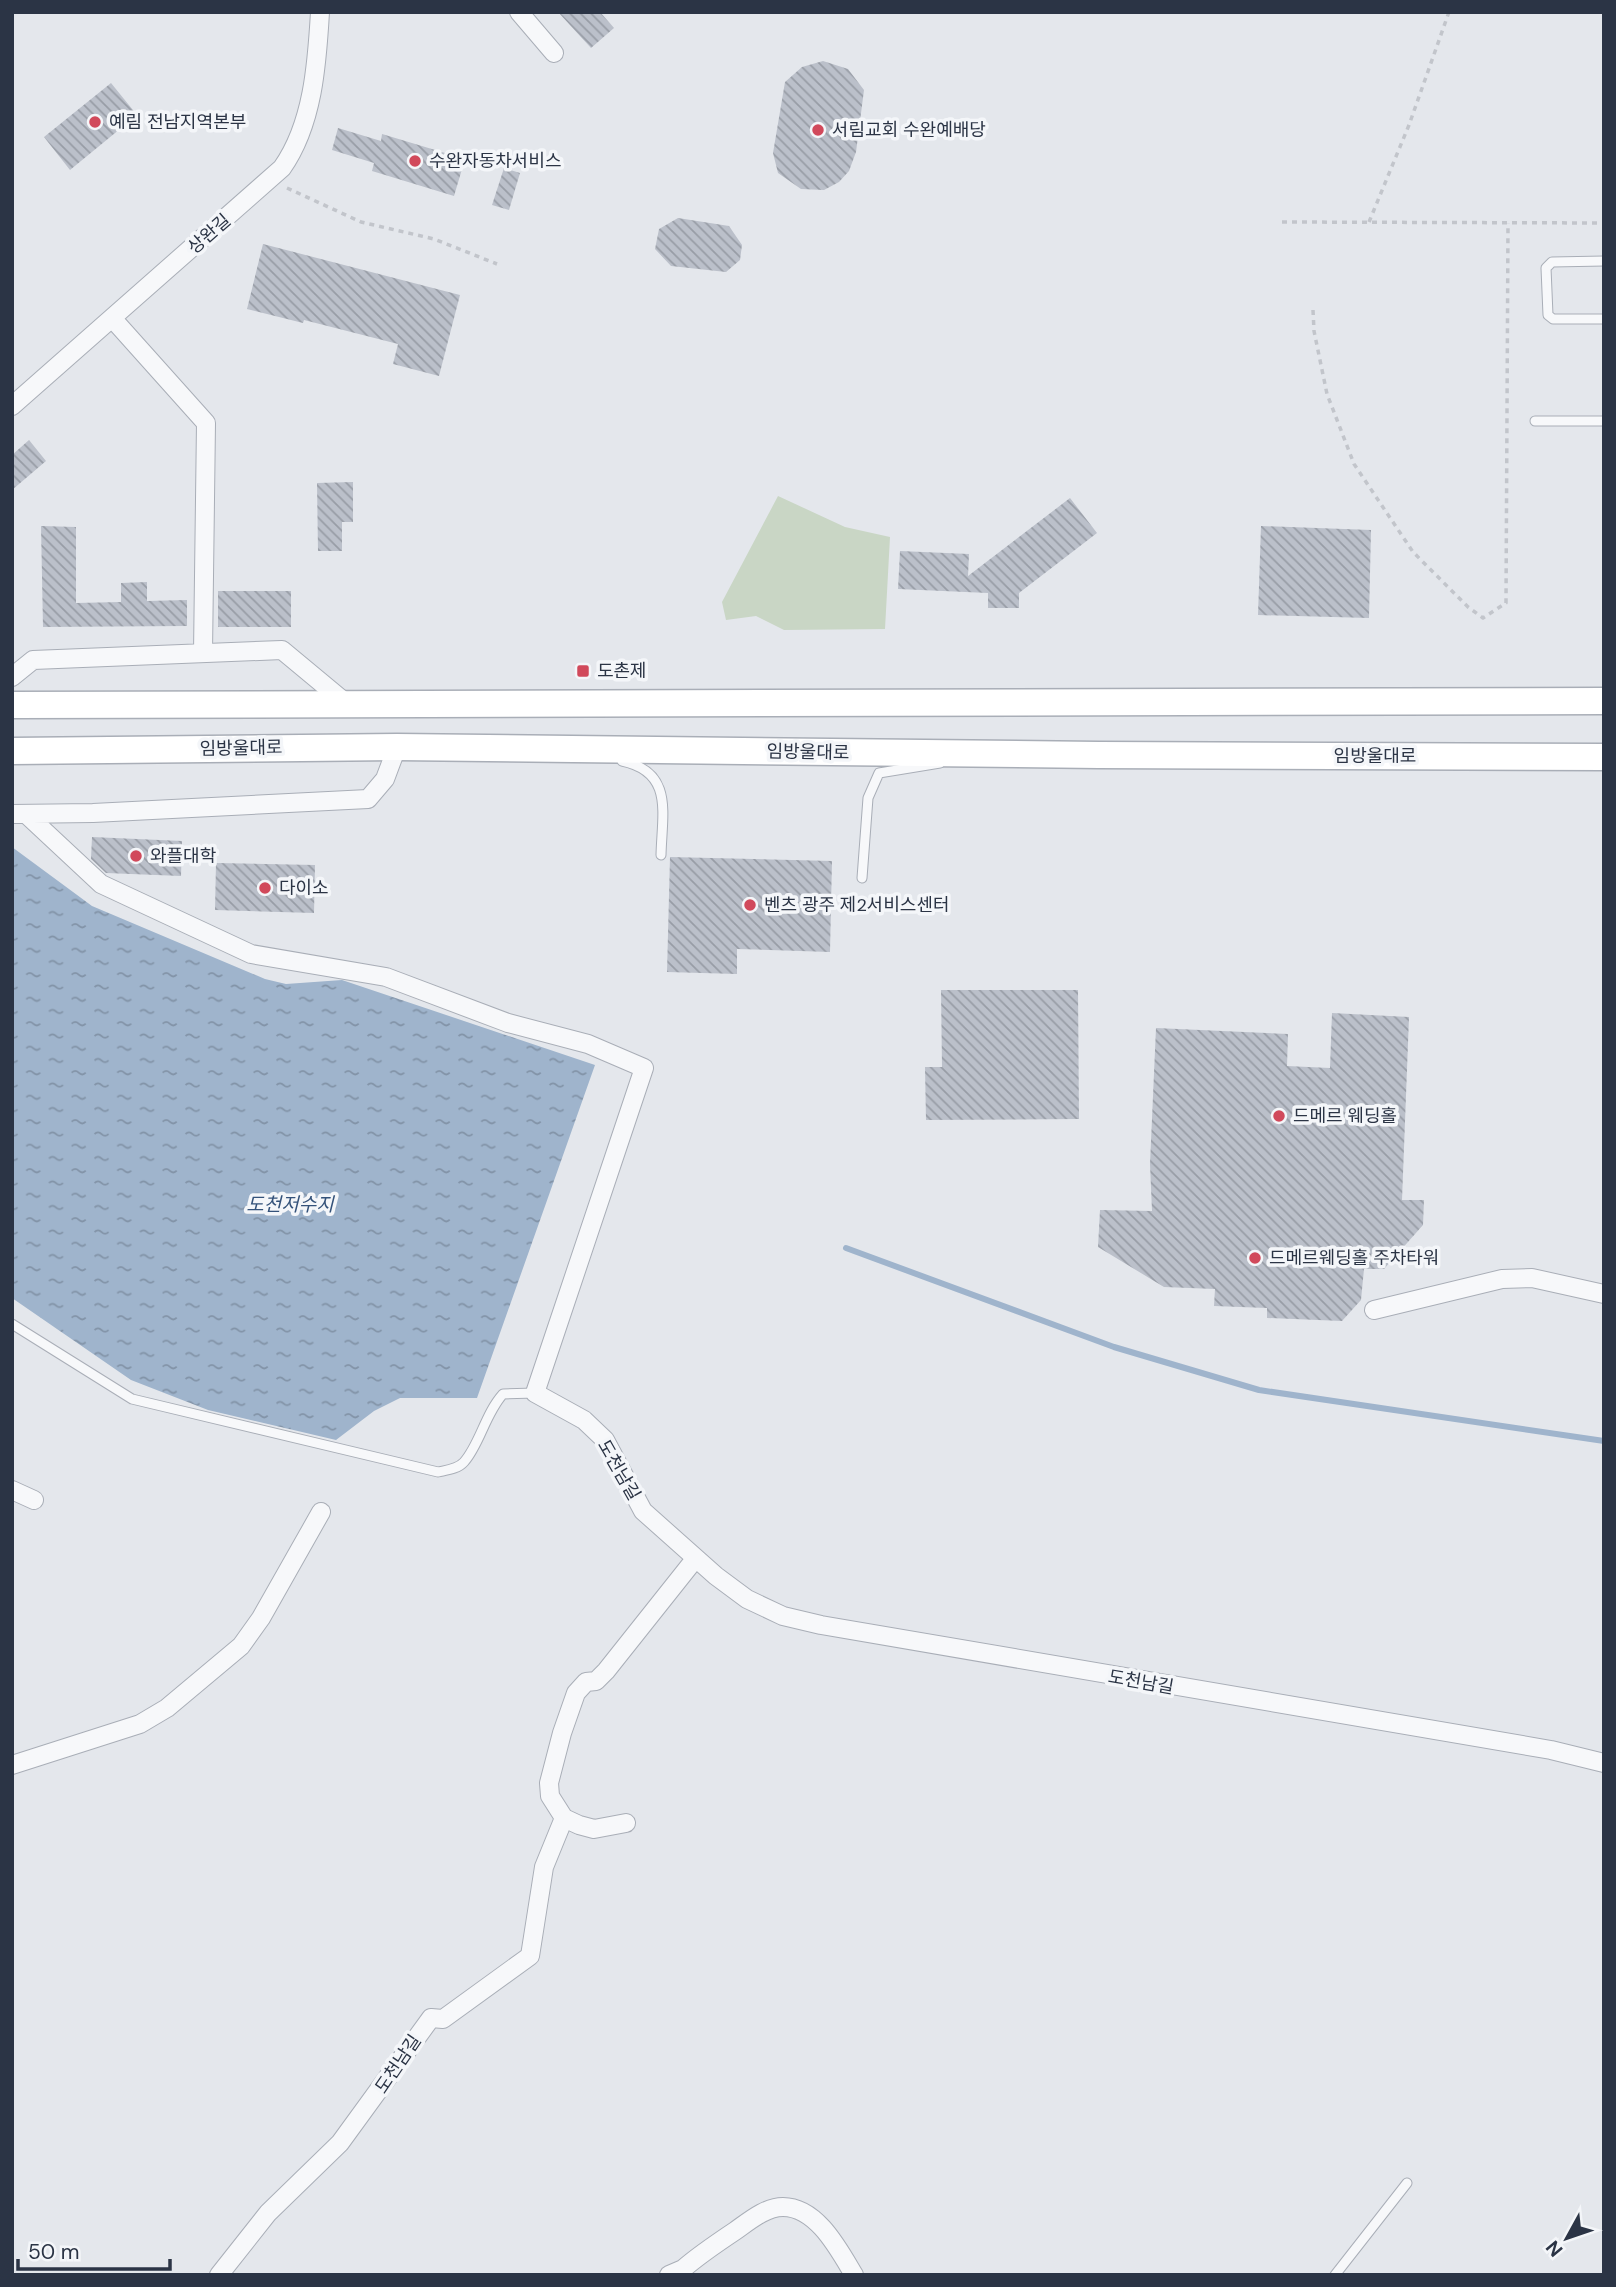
<svg xmlns="http://www.w3.org/2000/svg" width="1616" height="2287" font-family="'DM Sans','Noto Sans KR',sans-serif">
<style>
.park{fill:#c9d6c5}
.water{fill:url(#water-ripples)}
.lines{fill:none;stroke-linecap:round;stroke-linejoin:round}
.stream{stroke:#9fb4cc;stroke-width:6}
.building{fill:url(#building-back-hatch)}
.lane-casing{stroke:#a9aeb7;stroke-width:11}
.street-casing{stroke:#a9aeb7;stroke-width:20}
.secondary-casing{stroke:#a9aeb7;stroke-width:29}
.path{stroke:#c2c5cb;stroke-width:3.5;stroke-dasharray:5 5;stroke-linecap:butt}
.lane{stroke:#f7f8fa;stroke-width:9}
.street{stroke:#f7f8fa;stroke-width:18}
.secondary{stroke:#fff;stroke-width:26}
.poi-dot{fill:#d1495b;stroke:#f4f6f9;stroke-width:2.5}
.labels{text-anchor:middle;dominant-baseline:central;stroke-width:7;stroke-linejoin:round;paint-order:stroke}
.poi-label{font-size:18px;fill:#2b3445;stroke:#f4f6f9;text-anchor:start}
.street-label{font-size:18px;fill:#2b3445;stroke:#f4f6f9}
.water-label{font-size:19px;font-style:italic;fill:#34527a;stroke:#f4f6f9}
</style>
<defs>
<pattern id="water-ripples" width="26" height="14" patternUnits="userSpaceOnUse" patternTransform="scale(1.75)"><rect width="26" height="14" fill="#9fb4cc"/><path d="M2 4q2-2 4 0t4 0M15 11q2-2 4 0t4 0" fill="none" stroke="#8293a7"/></pattern>
<pattern id="building-back-hatch" width="6" height="6" patternUnits="userSpaceOnUse" patternTransform="scale(1.75)"><rect width="6" height="6" fill="#bbc0ca"/><path d="M-1 5l2 2M0 0l6 6M5-1l2 2" fill="none" stroke="#989da6"/></pattern>
</defs>
<rect width="100%" height="100%" fill="#e4e7ec"/>
<path class="park" d="M778,496L845,527L890,537L885,629L784,630L756,616L726,620L722,602Z"/>
<path class="water" d="M12,847L92,906L265,979L286,984L342,980L595,1065L477,1398H400L374,1411L336,1440L208,1410L131,1380L12,1298Z"/>
<g class="lines">
<path class="stream" d="M846,1248L1114,1347L1259,1390L1604,1441"/>
</g>
<path class="building" d="M558,12H600L614,28L591,48Z
M823,61L848,69L864,90L856,152L849,171L839,182L824,190L801,189L778,173L773,153L785,82L802,67Z
M111,83L137,115L70,170L44,137Z
M338,128L381,141L382,134L465,159L454,196L372,171L374,163L332,150Z
M504,168L520,173L509,210L492,205Z
M678,218L729,226L742,245L740,260L726,272L671,266L655,249L659,229Z
M263,244L460,295L439,376L393,364L398,344L304,320L303,323L247,309Z
M29,440L46,461L12,490V455Z
M353,482V522H342V551H318L317,483Z
M1070,498L1097,533L1019,593V608H988V593L898,589L900,551L969,554L968,576Z
M41,526L76,527V603L121,602V583L147,582V601L187,600V626L43,627Z
M1261,526L1371,530L1369,618L1258,615Z
M218,591H291V627H218Z
M92,837L182,841L181,876L106,873L91,859Z
M670,857L832,861L830,952L737,949V974L667,972Z
M216,863L315,865L314,913L215,910Z
M941,990H1078L1079,1119L926,1120L925,1067H942Z
M1332,1013L1409,1017L1402,1200H1424L1423,1225L1384,1269H1364L1361,1300L1342,1321L1267,1318V1308L1214,1306L1215,1289L1164,1287L1098,1247L1100,1210L1152,1211L1150,1164L1156,1028L1288,1034L1287,1066L1330,1068Z"/>
<g class="lines">
<defs>
<path id="lane" d="M1604,261L1552,262L1546,268L1548,315L1553,319H1604
M1535,421H1604
M622,761C674,772 662,813 661,855
M862,878L868,798L879,773L940,763
M12,1324L132,1399L438,1472C447,1470 458,1469 464,1462C480,1444 485,1414 503,1394L535,1393
M1335,2275L1407,2183"/>
<path id="street" d="M519,12L554,53
M112,318L206,423L203,653
M12,406L282,168C313,124 317,64 320,12
M12,677L33,660L282,650L347,704
M12,814L93,813L368,799L385,779L397,747
M26,814L101,884L251,954L386,977L508,1023L588,1044L644,1068L535,1393L584,1420L605,1440L643,1511L716,1576L747,1599L783,1616L821,1625L1551,1750L1604,1763
M1374,1310L1502,1279L1532,1278L1604,1294
M12,1490L34,1500
M12,1765L140,1724L167,1708L241,1646L261,1618L321,1512
M626,1823L594,1829L579,1825L564,1818L550,1796L549,1783L562,1733L576,1693L586,1682L596,1681L606,1671L695,1559
M219,2275L268,2213L340,2143L431,2018L443,2019L530,1956L544,1867L564,1818
M669,2275L683,2269C699,2255 717,2243 735,2231C748,2222 765,2207 783,2207C817,2207 839,2250 854,2275"/>
<path id="secondary" d="M12,705L1604,701
M12,751L397,747L1099,755L1604,757"/>
</defs>
<use href="#lane" class="lane-casing"/>
<use href="#street" class="street-casing"/>
<use href="#secondary" class="secondary-casing"/>
<path class="path" d="M287,188L361,222L434,239L497,264
M1282,222L1604,223
M1369,222L1409,125L1449,12
M1313,310L1314,331L1327,394L1354,464L1413,552L1468,607L1483,618L1506,603L1508,223"/>
<use href="#lane" class="lane"/>
<use href="#street" class="street"/>
<use href="#secondary" class="secondary"/>
</g>
<g class="poi-dot">
<circle cx="95" cy="122" r="7"/>
<circle cx="818" cy="130" r="7"/>
<circle cx="415" cy="161" r="7"/>
<rect x="576" y="664" width="14" height="14" rx="3.5"/>
<circle cx="136" cy="856" r="7"/>
<circle cx="265" cy="888" r="7"/>
<circle cx="750" cy="905" r="7"/>
<circle cx="1279" cy="1116" r="7"/>
<circle cx="1255" cy="1258" r="7"/>
</g>
<g class="labels">
<g class="poi-label">
<text x="109" y="122">예림 전남지역본부</text>
<text x="832" y="130">서림교회 수완예배당</text>
<text x="429" y="161">수완자동차서비스</text>
<text x="597" y="671">도촌제</text>
<text x="150" y="856">와플대학</text>
<text x="279" y="888">다이소</text>
<text x="764" y="905">벤츠 광주 제2서비스센터</text>
<text x="1293" y="1116">드메르 웨딩홀</text>
<text x="1269" y="1258">드메르웨딩홀 주차타워</text>
</g>
<g class="street-label">
<text transform="translate(209 234) rotate(-41)">상완길</text>
<text transform="translate(241 748) rotate(-1)">임방울대로</text>
<text transform="translate(808 752) rotate(1)">임방울대로</text>
<text x="1375" y="756">임방울대로</text>
<text transform="translate(619 1470) rotate(60)">도천남길</text>
<text transform="translate(1141 1682) rotate(10)">도천남길</text>
<text transform="translate(398 2064) rotate(-56)">도천남길</text>
</g>
<g class="water-label">
<text x="290" y="1204">도천저수지</text>
</g>
</g>
<rect width="1616" height="2287" fill="none" stroke="#2b3445" stroke-width="28"/>
<g transform="translate(1567 2238) rotate(230)" stroke="#f4f6f9" stroke-width="5" paint-order="stroke">
<path d="M0-5L12 26L0 18L-12 26Z" fill="#2b3445"/>
<text y="-10" font-size="19" font-weight="bold" text-anchor="middle" fill="#2b3445">N</text>
</g>
<path d="M18 2259v10h152v-10" fill="none" stroke="#2b3445" stroke-width="3.5"/>
<text x="28" y="2259" font-size="21" fill="#2b3445" stroke="#f4f6f9" stroke-width="5" paint-order="stroke">50 m</text>
</svg>
